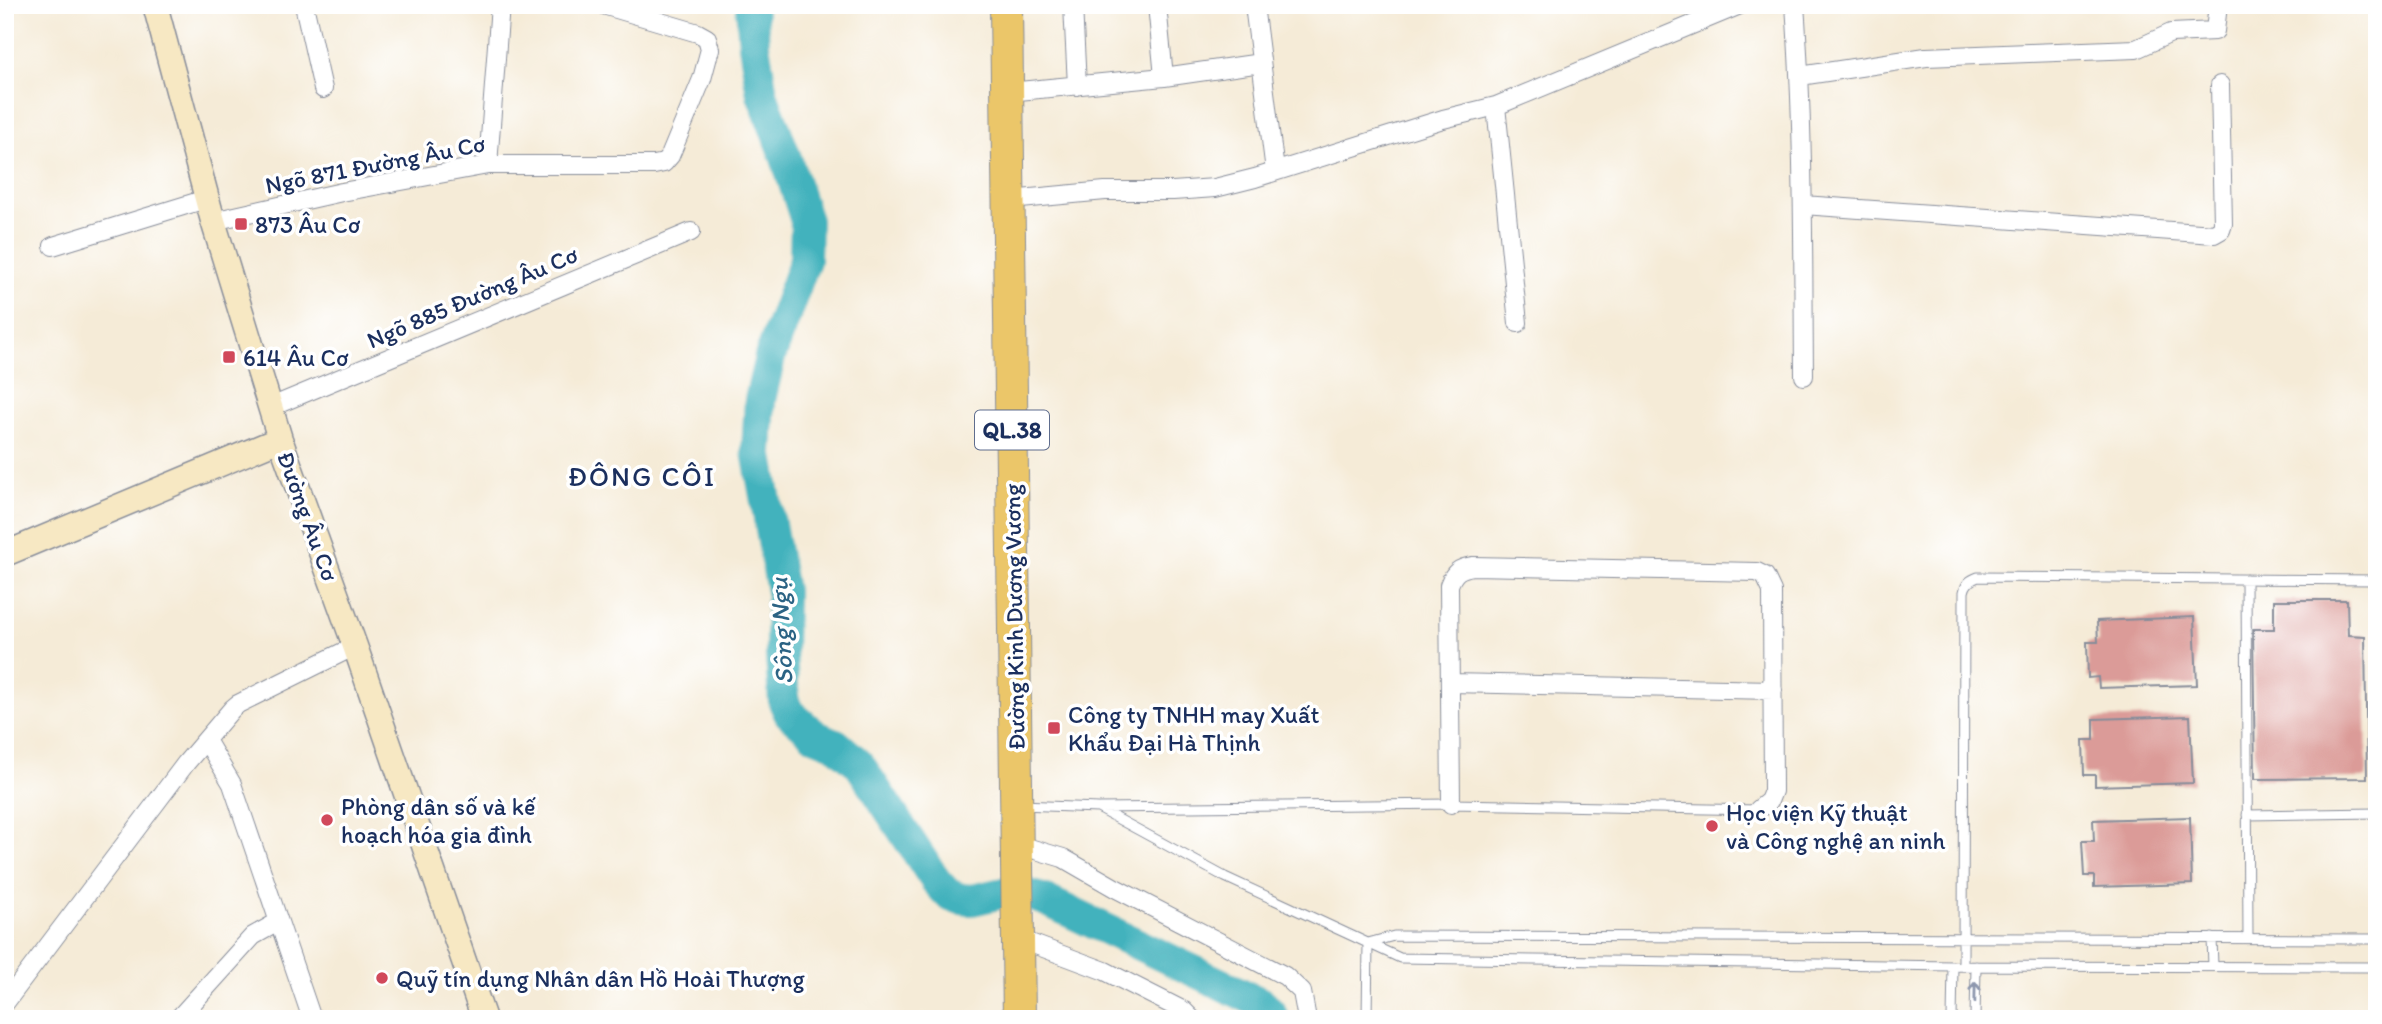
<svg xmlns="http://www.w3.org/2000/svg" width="2382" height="1024" font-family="Itim,sans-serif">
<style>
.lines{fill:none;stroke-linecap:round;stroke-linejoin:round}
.river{stroke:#43b2bd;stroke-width:32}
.building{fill:#db9b98}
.lane-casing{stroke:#888d9a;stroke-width:11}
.street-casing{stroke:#888d9a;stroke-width:20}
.secondary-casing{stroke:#888d9a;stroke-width:27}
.highway-casing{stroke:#888d9a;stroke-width:34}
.lane{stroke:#fff;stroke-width:9}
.street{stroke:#fff;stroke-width:18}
.secondary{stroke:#f7e8c3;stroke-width:24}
.highway{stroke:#ebc669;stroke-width:32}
.oneway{stroke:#8d97ae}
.poi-dot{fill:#d1495b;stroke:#fff;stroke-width:2.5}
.labels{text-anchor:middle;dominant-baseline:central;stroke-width:7;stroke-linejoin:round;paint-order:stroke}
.shield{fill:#fff;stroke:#5f6d8e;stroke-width:2}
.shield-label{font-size:23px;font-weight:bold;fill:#1b2f5e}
.street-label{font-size:24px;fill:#1b2f5e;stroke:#fff}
.poi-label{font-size:24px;fill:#1b2f5e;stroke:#fff;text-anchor:start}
.water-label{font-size:26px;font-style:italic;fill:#2b6384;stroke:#fff}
.quarter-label{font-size:28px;letter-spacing:2px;fill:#1b2f5e;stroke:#fff}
</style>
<rect width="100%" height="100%" fill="#fff"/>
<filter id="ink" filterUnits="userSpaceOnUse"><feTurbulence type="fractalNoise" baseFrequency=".0143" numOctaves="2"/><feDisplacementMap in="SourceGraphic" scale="14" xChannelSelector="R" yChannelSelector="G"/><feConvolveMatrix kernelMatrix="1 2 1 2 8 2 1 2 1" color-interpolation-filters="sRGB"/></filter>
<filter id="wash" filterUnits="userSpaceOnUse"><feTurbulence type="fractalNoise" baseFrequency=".00686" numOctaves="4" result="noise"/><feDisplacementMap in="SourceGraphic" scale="28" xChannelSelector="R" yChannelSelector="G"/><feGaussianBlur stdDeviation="1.57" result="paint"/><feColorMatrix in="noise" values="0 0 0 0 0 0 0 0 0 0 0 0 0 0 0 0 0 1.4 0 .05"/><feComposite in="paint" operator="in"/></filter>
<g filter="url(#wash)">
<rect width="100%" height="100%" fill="#f5ebd7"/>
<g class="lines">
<path class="river" d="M751,5L754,45L762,94L786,158L806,221L805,260L770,357L760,400L757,451L782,591L781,653L784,702L789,713L816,736L836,744L859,764L936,881L948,894L961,899L972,900L998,894L1023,893L1045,900L1263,1004L1271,1013L1273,1019"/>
</g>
<g id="blocks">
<path class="building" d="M2274,600H2347L2348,635L2365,636L2367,778L2255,779L2253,629H2274Z
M2194,617L2197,685L2099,688L2098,677L2088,678L2087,642H2098L2097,621Z
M2190,716L2193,783L2095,786V775H2084L2083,740H2094V719Z
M2190,817L2192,884L2094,887V876H2084L2082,841H2094L2093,820Z"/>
</g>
</g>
<g filter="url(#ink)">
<use href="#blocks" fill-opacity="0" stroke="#888d9a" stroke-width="2"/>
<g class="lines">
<defs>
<path id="lane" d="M2246,579L2248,938
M1021,805L1098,808L1225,877L1400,958L1953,966L2377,967
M1100,808L1451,804L1758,810
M2247,815L2377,813
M2212,938L2213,966
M1963,966L1964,592C1966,583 1970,580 1978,577L2377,580
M1367,1019L1368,943L1394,936L2377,939
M1952,1019L1953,966
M1975,1019L1976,966"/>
<path id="street" d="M304,5L323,89
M1073,5L1077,86
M1254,5L1275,171
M1795,5C1804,129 1803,252 1804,376
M1800,76L1926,57L2136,49L2171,33L2215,31L2218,5
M1164,77L1261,63
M1008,92L1164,77L1157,5
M1496,106L1518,323
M488,165L500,5
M1010,200L1105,191H1173L1215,188L1255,178L1443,119L1496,106L1740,5
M1803,205L2214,234L2221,230L2223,224L2220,85
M213,221L342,192L488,165H654L664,163L670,156L702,79L710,49L707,38L698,33L603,5
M53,246L206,199
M271,407L691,232
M1450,683L1773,690
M206,740L232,784L312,1019
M1451,804L1449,585C1454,572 1459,568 1473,566L1757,572L1765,576L1772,591L1773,791L1769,801L1758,810
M1016,844L1063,858L1115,888L1285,976L1302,992L1307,1019
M1017,938L1105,971L1184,1011L1192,1019
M5,1003L186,763L232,709L238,704L355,646
M178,1019L253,936L278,922"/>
<path id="secondary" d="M155,5L213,221L280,439L355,646L484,1019
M5,554L280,439"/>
<path id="highway" d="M1006,5L1019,1019"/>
</defs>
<use href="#lane" class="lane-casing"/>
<use href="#street" class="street-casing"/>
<use href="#secondary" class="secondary-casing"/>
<use href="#highway" class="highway-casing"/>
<use href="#lane" class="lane"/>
<use href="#street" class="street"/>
<use href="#secondary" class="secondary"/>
<use href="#highway" class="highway"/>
</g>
<defs><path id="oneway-shaft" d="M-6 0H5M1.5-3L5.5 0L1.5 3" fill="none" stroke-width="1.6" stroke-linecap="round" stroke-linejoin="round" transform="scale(1.75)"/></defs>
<use class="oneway" href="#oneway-shaft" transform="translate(1975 992) rotate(-89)"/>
</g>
<g class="poi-dot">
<rect x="234" y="217" width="14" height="14" rx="3.5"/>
<rect x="222" y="350" width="14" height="14" rx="3.5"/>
<rect x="1047" y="721" width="14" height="14" rx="3.5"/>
<circle cx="327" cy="820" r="7"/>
<circle cx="1712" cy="826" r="7"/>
<circle cx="382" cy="978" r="7"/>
</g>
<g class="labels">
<rect class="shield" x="975" y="410.5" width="74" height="39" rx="5"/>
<g class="shield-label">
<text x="1012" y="430">QL.38</text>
</g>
<g class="street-label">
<text transform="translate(375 164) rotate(-11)">Ngõ 871 Đường Âu Cơ</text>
<text transform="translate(472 297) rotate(-23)">Ngõ 885 Đường Âu Cơ</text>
<text transform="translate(308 516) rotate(70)">Đường Âu Cơ</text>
<text transform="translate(1014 617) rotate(-91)">Đường Kinh Dương Vương</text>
</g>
<g class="poi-label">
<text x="255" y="224">873 Âu Cơ</text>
<text x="243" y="357">614 Âu Cơ</text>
<text x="1068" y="714">Công ty TNHH may Xuất<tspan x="1068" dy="28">Khẩu Đại Hà Thịnh</tspan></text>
<text x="341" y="806">Phòng dân số và kế<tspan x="341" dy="28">hoạch hóa gia đình</tspan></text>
<text x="1726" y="812">Học viện Kỹ thuật<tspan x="1726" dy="28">và Công nghệ an ninh</tspan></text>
<text x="396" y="978">Quỹ tín dụng Nhân dân Hồ Hoài Thượng</text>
</g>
<g class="water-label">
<text transform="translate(781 631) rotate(-93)">Sông Ngụ</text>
</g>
<g class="quarter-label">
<text x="642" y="476">ĐÔNG CÔI</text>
</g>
</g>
<rect width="2382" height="1024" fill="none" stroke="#fff" stroke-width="28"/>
</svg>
